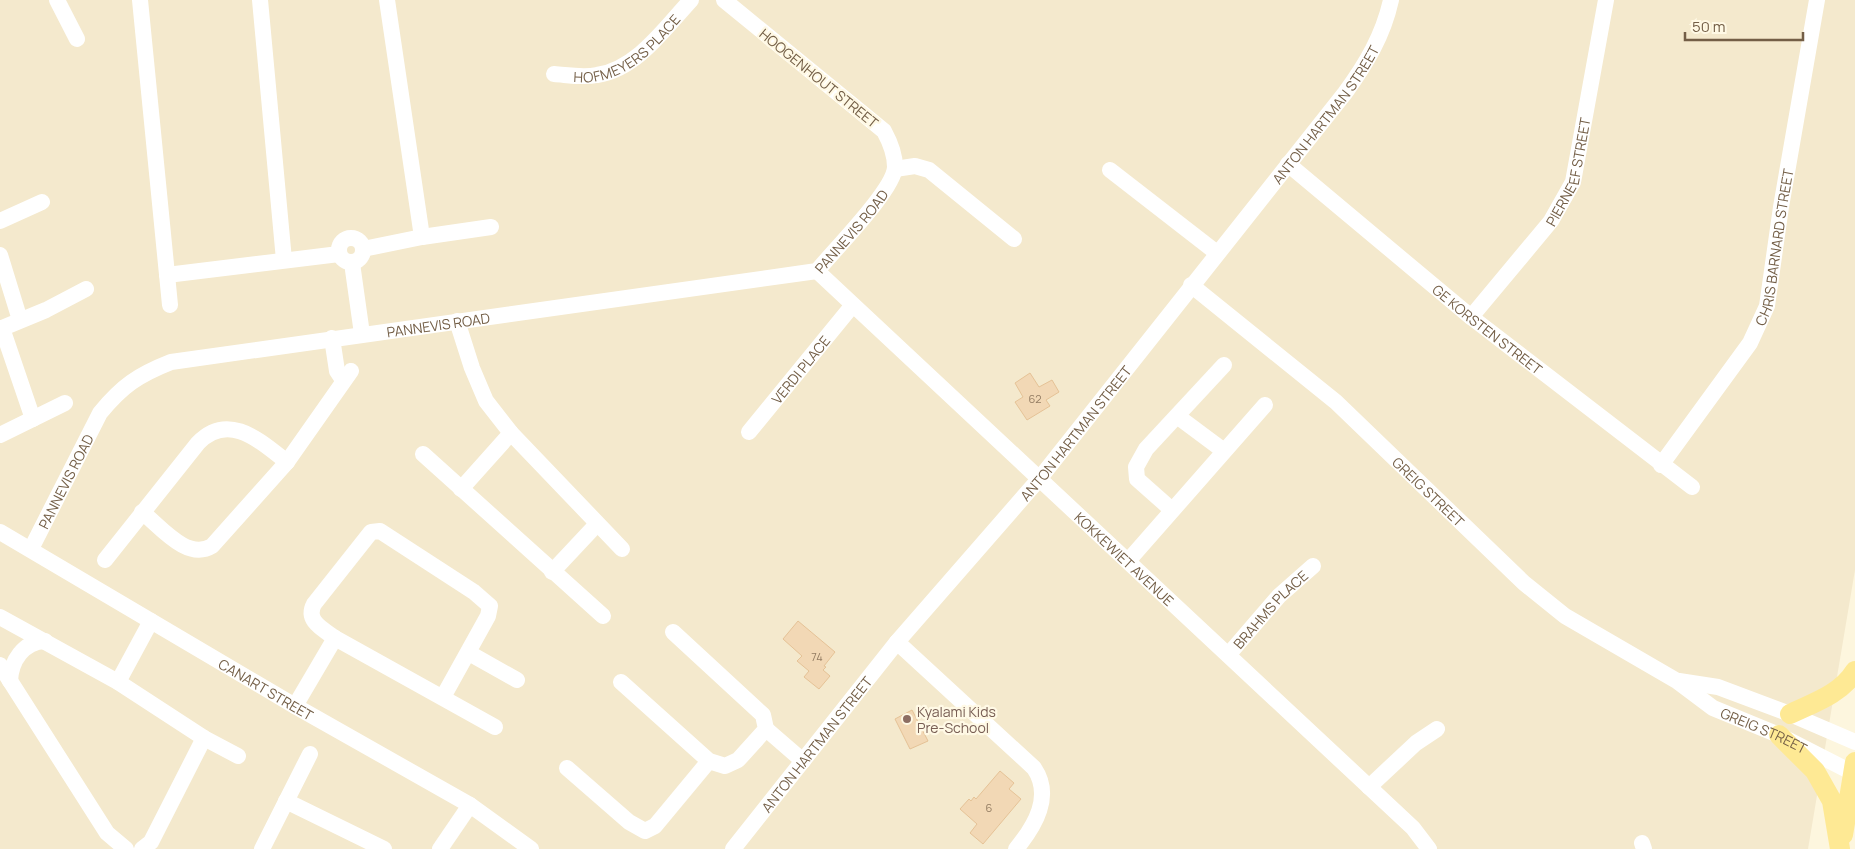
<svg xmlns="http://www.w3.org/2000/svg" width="1855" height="849" font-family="Manrope,sans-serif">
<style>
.residential{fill:#f4e9cd}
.building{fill:#f2d8b5;stroke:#e5c296}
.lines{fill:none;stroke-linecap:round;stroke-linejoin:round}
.minor{stroke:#fff;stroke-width:16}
.major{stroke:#fee994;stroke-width:20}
.education-dot{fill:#8d6e63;stroke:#fff9e5;stroke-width:2}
.labels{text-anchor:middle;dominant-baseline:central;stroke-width:4.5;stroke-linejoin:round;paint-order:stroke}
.number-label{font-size:11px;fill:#937c62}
.street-label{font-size:14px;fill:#735e46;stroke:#fff9e5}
.education-label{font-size:14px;fill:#785e54;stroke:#fff9e5;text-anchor:start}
</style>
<rect width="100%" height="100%" fill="#fdf6de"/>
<path class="residential" d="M0,0H1855V570L1808,849H0Z"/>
<path class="building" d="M1030,373L1039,387L1052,380L1059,392L1046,400L1050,406L1027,420L1015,402L1023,397L1015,383Z
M798,621L835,652L824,666L826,667L823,670L830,676L819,689L804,677L809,671L797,661L802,656L783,639Z
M912,710L928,741L910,749L895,719Z
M1000,771L1014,783L1009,789L1021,799L983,844L970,833L977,824L960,809L969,799L971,801L974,797L976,799Z"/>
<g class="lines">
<g class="minor">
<path d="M57,0L77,39"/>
<path d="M140,0L170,305"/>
<path d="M260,0L284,260"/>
<path d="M387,0L422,237"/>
<path id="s1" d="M554,74C568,75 583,78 597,75C637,69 665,28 691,0"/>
<path id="s2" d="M1288,164L1471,317L1692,487"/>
<path d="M895,169L915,166L929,170L1014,239"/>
<path d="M1110,170L1217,253"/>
<path d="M0,221L42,202"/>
<circle cx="351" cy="250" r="12"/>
<path d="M363,249L422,237L491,227"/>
<path d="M0,255L20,320"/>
<path d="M352,263L362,334"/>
<path id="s3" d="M817,271L1413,828L1429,849"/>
<path d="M167,275L339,254"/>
<path id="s4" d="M1191,285L1336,402L1524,583L1565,616L1677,681L1713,708L1779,735L1855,774"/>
<path id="s5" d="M1471,317L1551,221L1573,182L1606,0"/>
<path d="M457,321L472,368L486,401L511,433L622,549"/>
<path d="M2,328L33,419"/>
<path d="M0,329L46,310L86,289"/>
<path d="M332,338L337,371L343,380"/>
<path d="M1177,416L1224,451"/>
<path id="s6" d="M749,432L852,306"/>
<path d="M0,435L65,403"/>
<path d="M423,454L603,616"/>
<path id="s7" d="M1661,465L1750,343L1767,306L1781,207L1817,0"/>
<path d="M461,489L511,433"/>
<path d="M1172,510L1137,479L1136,467L1146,449L1224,365"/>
<path d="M142,512C161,527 187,561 212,546L287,462L351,371"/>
<path id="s8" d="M0,532L295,706L470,805L531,849"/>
<path id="s9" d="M31,549L100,413C122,386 138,375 171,362L817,271C833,251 894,190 895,167C895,154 890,142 884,131L724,0"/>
<path d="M105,560L198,443C229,411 261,442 287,462"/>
<path d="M1128,561L1265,405"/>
<path d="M552,572L597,524"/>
<path d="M0,617L118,682L204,738L238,756"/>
<path d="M897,642L1034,768C1053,796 1035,826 1016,849"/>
<path d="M469,653L517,680"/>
<path id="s10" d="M1229,654L1279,596L1313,566"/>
<path d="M0,665L107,833L126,849"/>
<path d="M10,681C11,661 23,642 45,641"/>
<path d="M1679,681L1718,687L1790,714L1855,742"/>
<path d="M118,682L151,621"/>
<path d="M621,682L709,761L725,766L738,760L766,729L763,715L673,632"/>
<path d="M443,697L488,616L490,606L474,592L380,531L371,532L314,604C305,621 323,629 335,638L495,727"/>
<path d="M295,706L335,638"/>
<path d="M766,729L803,761"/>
<path d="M567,768L629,822L645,831L655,826L709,761"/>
<path d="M1369,787L1416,743L1437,729"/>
<path d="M286,801L384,849"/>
<path d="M1642,843L1644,849"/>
<path d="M142,849L151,842L204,738"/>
<path d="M262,849L310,754"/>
<path d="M440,849L470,805"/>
<path id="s11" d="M733,849L897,642L1040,478L1345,93C1366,64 1383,36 1391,0"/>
</g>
<path class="major" d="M1790,714C1813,703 1841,694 1855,671
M1779,735L1815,771L1832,801L1840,849
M1843,835L1855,762"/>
</g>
<circle class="education-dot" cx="907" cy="719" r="5"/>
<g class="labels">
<g class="number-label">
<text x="1035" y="398">62</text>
<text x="817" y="656">74</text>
<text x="989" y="807">6</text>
</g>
<g class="street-label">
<text stroke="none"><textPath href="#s1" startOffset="82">HOFMEYERS PLACE</textPath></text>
<text transform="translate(819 78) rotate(39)">HOOGENHOUT STREET</text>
<text stroke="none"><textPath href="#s11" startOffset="944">ANTON HARTMAN STREET</textPath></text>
<text stroke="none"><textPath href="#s5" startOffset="178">PIERNEEF STREET</textPath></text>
<text stroke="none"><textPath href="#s9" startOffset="946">PANNEVIS ROAD</textPath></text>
<text stroke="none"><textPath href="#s7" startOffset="251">CHRIS BARNARD STREET</textPath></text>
<text stroke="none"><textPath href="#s9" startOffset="511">PANNEVIS ROAD</textPath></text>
<text stroke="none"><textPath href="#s2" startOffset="259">GE KORSTEN STREET</textPath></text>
<text stroke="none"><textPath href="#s6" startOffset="81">VERDI PLACE</textPath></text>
<text stroke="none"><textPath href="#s11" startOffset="539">ANTON HARTMAN STREET</textPath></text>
<text stroke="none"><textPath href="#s9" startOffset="76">PANNEVIS ROAD</textPath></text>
<text stroke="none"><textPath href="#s4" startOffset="315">GREIG STREET</textPath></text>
<text stroke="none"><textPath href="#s3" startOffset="421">KOKKEWIET AVENUE</textPath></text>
<text stroke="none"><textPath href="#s10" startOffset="61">BRAHMS PLACE</textPath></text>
<text stroke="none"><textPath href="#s8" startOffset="309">CANART STREET</textPath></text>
<text stroke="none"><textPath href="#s4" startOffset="730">GREIG STREET</textPath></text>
<text stroke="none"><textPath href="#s11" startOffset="134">ANTON HARTMAN STREET</textPath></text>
</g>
<g class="education-label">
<text x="917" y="711">Kyalami Kids<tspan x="917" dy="16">Pre-School</tspan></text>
</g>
</g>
<path d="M1685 32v8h118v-8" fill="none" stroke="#735e46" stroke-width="2.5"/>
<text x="1692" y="32" font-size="15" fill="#735e46" stroke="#fff9e5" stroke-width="4" paint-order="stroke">50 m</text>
</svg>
